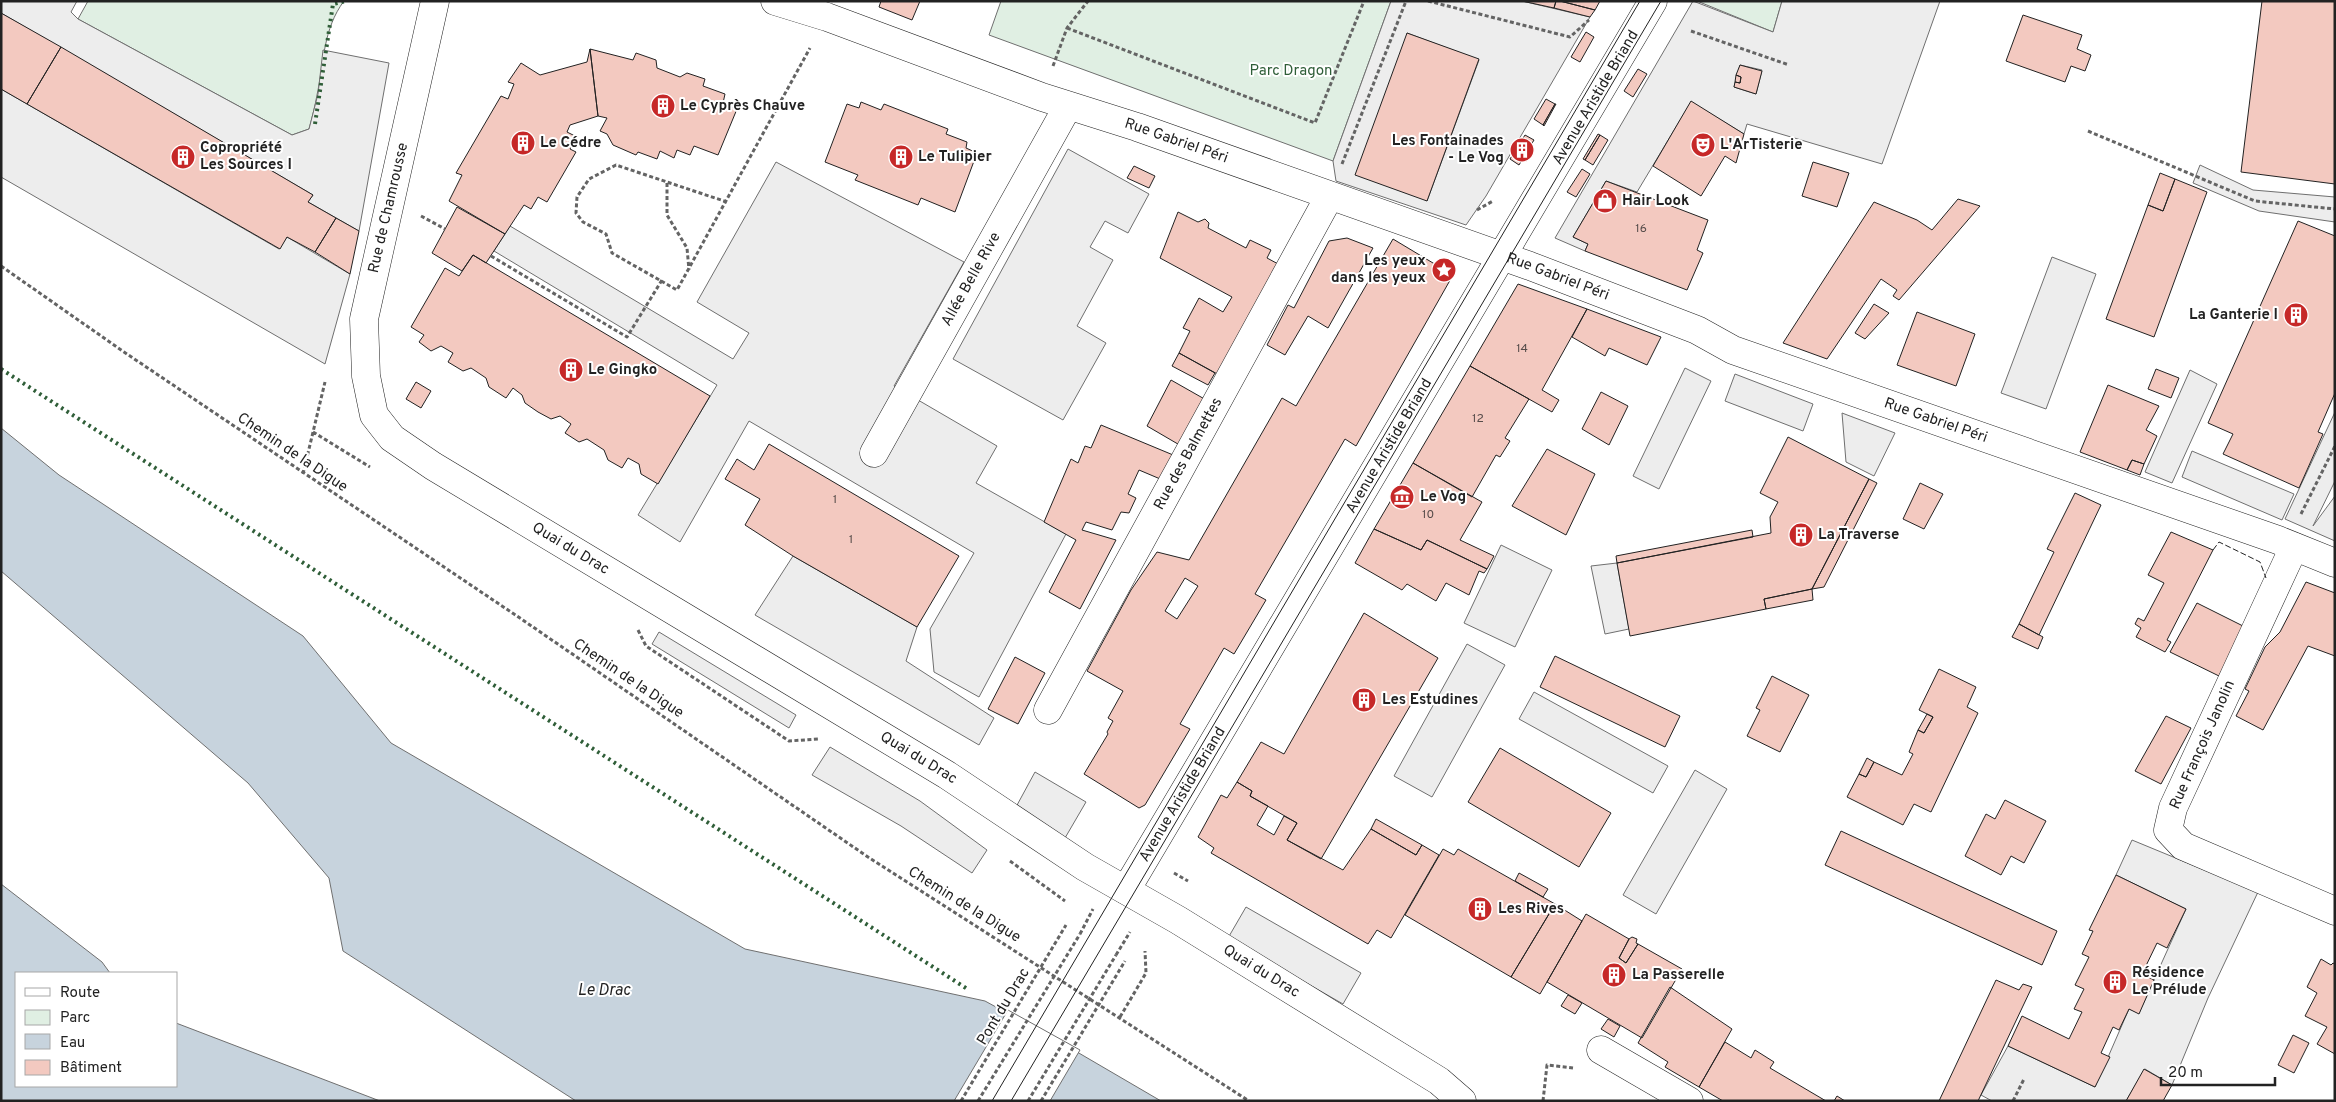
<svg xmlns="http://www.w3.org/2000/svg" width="2336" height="1102" font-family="Overpass,sans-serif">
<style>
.green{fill:#e0efe3;stroke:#6f6f6f}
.parking{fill:#ededed;stroke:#6f6f6f;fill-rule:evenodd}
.water{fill:#c7d3dd;stroke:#6f6f6f}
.pier{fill:#fff;stroke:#6f6f6f}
.building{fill:#f3c9c0;stroke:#222;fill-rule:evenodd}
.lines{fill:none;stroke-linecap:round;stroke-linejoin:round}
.minor-casing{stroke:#222;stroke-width:29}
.path{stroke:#646464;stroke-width:3;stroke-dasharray:4 2.5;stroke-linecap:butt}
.minor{stroke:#fff;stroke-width:28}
.tram{stroke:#222;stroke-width:1}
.path-bridge{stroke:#646464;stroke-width:3;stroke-dasharray:4 2.5;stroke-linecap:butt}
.hedge{stroke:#2f5e38;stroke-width:4;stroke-dasharray:2.5 4;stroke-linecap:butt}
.fence{stroke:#222;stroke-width:1;stroke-dasharray:6 2.5;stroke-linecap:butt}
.labels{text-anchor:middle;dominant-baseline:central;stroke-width:4;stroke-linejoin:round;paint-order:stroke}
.number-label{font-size:12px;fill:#564c4a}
.park-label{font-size:15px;fill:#2f5e38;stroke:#fff}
.street-label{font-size:15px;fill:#222;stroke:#fff}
.poi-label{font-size:15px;font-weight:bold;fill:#222;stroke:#fff;text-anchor:start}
.water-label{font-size:16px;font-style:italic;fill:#222;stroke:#fff}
</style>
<rect width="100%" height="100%" fill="#fff"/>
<path class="green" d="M88,1H344C323,29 324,62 317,95C315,106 312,118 309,129L292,135L78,19Z
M1001,1H1391L1333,161L989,35Z
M1697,1H1782L1773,32Z"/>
<path class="parking" d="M1,1H77L71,12L78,19L292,135L309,129L318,94L323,50L389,63L359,231L308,202L313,195L1,13Z
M1391,1H1522L1590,17L1486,196L1466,225L1336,181L1333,161ZM1407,33L1479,60L1427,201Z
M1693,1L1773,32L1782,1H1940L1882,164L1747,124L1744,134L1691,102L1637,192L1606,181L1573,237L1588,244L1585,251L1555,238ZM1740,65L1762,70L1756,94L1734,87Z
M1,89L279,249L287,237L350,274L325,364L1,177Z
M1068,149L1149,194L1128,233L1105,221L1090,247L1113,260L1077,326L1106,343L1063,420L953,359Z
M776,162L964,262L894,386L997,446L976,483L1066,534L979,697L934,672L930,629L974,553L749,421L680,542L638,515L717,385L494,251L510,226L733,359L749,333L697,302Z
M2200,165L2253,190L2335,197V222L2259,211L2193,183Z
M2052,257L2096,274L2046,409L2001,393Z
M1685,368L1711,381L1659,489L1633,476Z
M2190,370L2217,384L2172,483L2145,472Z
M1735,374L1813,404L1803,431L1725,401Z
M2335,412V481L2313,526L2335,496V541L2285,519Z
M1842,413L1895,433L1874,476L1846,462Z
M2192,451L2294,494L2282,520L2182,477Z
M1501,545L1552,570L1515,647L1464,623Z
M793,556L917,627L906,661L994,718L979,745L755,615Z
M1617,563L1629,629L1605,634L1591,566Z
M659,632L796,715L789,728L652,644Z
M1467,644L1505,665L1432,797L1394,776Z
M1534,692L1668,766L1653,793L1519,719Z
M830,747L920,801L987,850L972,873L901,826L812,775Z
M1695,770L1727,789L1656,914L1623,895Z
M1035,772L1086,802L1065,838L1016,807Z
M2132,840L2258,892L2208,998L2172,1085L2145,1069L2126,1101H1992L1981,1095L2008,1046L2095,1087L2129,1009L2139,1013L2186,909L2116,875Z
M1246,907L1361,973L1343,1004L1228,938Z"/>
<path class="water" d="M1,428L59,475L303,636L391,743L745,949L985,1001L1060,1042L1161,1101H576L343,951L329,878L248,783L1,571Z
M1,884L102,962L110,973H16V1086H176V1023L380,1101H1Z"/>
<path class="pier" d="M1008,1010L1080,1050L1050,1101H954Z"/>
<path class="building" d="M881,1H920L912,20L879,7Z
M1522,1H1556L1554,8Z
M1556,1H1560L1595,10L1590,17L1554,8Z
M1560,1H1600L1595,10Z
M2262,1H2335V184L2241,172Z
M1,13L61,47L27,104L1,89Z
M2023,15L2082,35L2077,49L2091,55L2085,71L2071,66L2065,82L2006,61Z
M1586,32L1594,37L1580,62L1571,57Z
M1407,33L1479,59L1427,201L1355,175Z
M61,47L313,195L308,202L336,218L315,252L287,237L280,249L27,104Z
M590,49L598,116L570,125L567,132L577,137L570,149L576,152L547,202L538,197L531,209L524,205L505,234L449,201L462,175L456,173L501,96L508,99L514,84L508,82L521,63L540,75L587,62Z
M590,49L633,60L636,53L656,60L657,68L680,77L687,73L705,79L703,86L725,94L723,103L737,109L718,155L694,146L690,155L677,150L674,158L660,151L657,159L638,152L636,155L613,145L607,134L600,131L607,118L598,116Z
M1740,65L1762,71L1756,94L1734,87L1735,82L1740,83L1741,77L1736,75Z
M1638,69L1647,74L1633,97L1624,91Z
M1736,75L1741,77L1740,83L1735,82Z
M1546,99L1555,104L1543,125L1534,119Z
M1691,101L1744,134L1736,163L1725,156L1701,196L1653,166Z
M861,102L881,110L884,104L948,129L946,134L967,142L966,148L977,153L955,212L921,198L918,205L855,180L858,175L825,162L847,104L859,108Z
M1555,104H1556L1544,126L1543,125Z
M1598,134L1600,135L1585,160L1583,159Z
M1525,135L1534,140L1519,165L1510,159Z
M1600,135L1608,140L1593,165L1585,160Z
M1813,162L1849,173L1837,207L1802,196Z
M1134,166L1155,176L1149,188L1127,178Z
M1582,169L1590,174L1576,197L1567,192Z
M2160,173L2175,179L2163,211L2148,205Z
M2175,179L2207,192L2154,337L2106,319L2148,205L2163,211Z
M1606,181L1708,220L1697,250L1703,253L1687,290L1585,251L1588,244L1573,237Z
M1958,199L1980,206L1899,300L1893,296L1897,290L1881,279L1827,359L1783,343L1874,202L1917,220L1932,230Z
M457,207L505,234L486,263L473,255L462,271L432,253Z
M1178,212L1198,222L1205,219L1209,223L1208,228L1246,248L1250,240L1271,250L1267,258L1280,265L1221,376L1179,353L1190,331L1183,328L1199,298L1223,312L1232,297L1160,258Z
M336,218L359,231L350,274L315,252Z
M2298,221L2335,236V393L2318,432L2323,434L2299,488L2223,454L2233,434L2208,423Z
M1347,238L1373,248L1328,328L1308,316L1285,355L1267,345L1288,305L1294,308L1329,241Z
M1393,239L1453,275L1356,446L1345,439L1255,594L1266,600L1234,654L1224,648L1180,724L1190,729L1145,805L1139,808L1084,774L1108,734L1107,732L1113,721L1108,718L1123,691L1087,671L1131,590L1157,552L1189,560L1282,398L1296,406ZM1185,578L1198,586L1177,619L1165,611Z
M473,255L710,396L658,484L641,474L639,464L628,458L622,468L608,460L604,450L587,439L579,442L565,433L571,424L560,416L551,419L538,412L525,403L522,395L513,388L506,398L489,387L486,378L471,368L463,371L448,362L453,353L441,346L431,351L419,342L424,335L411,327L445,268L459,276Z
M1518,284L1587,309L1542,390L1559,400L1552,412L1470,366Z
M1874,304L1889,313L1865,339L1855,333Z
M1587,309L1661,337L1647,365L1609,348L1605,356L1572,337Z
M1917,312L1975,334L1956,386L1897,365Z
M1179,353L1215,373L1208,385L1172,366Z
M1470,366L1529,399L1505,438L1510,441L1500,457L1496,455L1472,497L1413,463Z
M2156,369L2179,378L2171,398L2148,389Z
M1171,380L1208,401L1183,447L1147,426Z
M416,382L431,391L421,408L406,399Z
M2108,385L2159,406L2146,430L2157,436L2144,464L2132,460L2127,470L2080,452Z
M1601,392L1628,406L1609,445L1582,429Z
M1101,425L1178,457L1165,481L1139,470L1128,494L1136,498L1129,513L1121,512L1112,530L1086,522L1082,530L1116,540L1080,609L1049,592L1076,540L1044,522L1071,459L1078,463L1085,446L1091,448Z
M1788,437L1869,479L1812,589L1764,599L1766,609L1630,636L1617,563L1771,533L1770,517L1778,502L1760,493Z
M769,444L959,556L917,627L793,556L745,525L760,499L725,479L737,459L754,470Z
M1547,449L1595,474L1566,535L1512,506Z
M2132,460L2144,464L2140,475L2127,470Z
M1413,463L1482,502L1460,540L1494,556L1487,569L1427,540L1421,550L1374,529Z
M1869,479L1877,483L1824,587L1812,589Z
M1920,483L1943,494L1924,529L1903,519Z
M2075,493L2101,505L2039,635L2019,624L2054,552L2047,549Z
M1374,529L1421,550L1427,540L1487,569L1484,573L1479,571L1469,595L1446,583L1436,601L1407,584L1402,590L1355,563Z
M1752,530L1753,537L1617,563L1616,556Z
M2171,532L2213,550L2167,640L2171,642L2165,652L2136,637L2141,628L2135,624L2138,618L2144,621L2164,583L2148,575Z
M2306,582L2335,593V656L2308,646L2263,730L2236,716L2249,691L2245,689L2265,647L2280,632Z
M1812,589L1813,600L1766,609L1764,599Z
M2197,603L2245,627L2219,676L2170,652Z
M1364,613L1438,658L1321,859L1287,840L1297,823L1250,796L1252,791L1237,782L1261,742L1284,754Z
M2019,624L2043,637L2038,649L2012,637Z
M1555,656L1680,716L1665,747L1540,687Z
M1015,657L1045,673L1018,724L988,709Z
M1939,669L1976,687L1967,707L1978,713L1931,812L1914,804L1903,825L1847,797L1859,774L1866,777L1874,762L1902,775L1913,754L1909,752L1918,730L1924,733L1933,717L1919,710Z
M1772,676L1809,695L1780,752L1747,736L1760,710L1756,708Z
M1927,714L1933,717L1924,733L1918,730Z
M2166,716L2191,728L2161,784L2135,771Z
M1500,748L1611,813L1579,867L1468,802Z
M1867,758L1874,762L1866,777L1859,774Z
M1237,782L1252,791L1250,796L1268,806L1257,825L1274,835L1284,816L1297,823L1287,840L1343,870L1371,829L1416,855L1422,845L1439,855L1391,938L1377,930L1368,944L1211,853L1214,848L1198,837L1221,795L1227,798Z
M2005,800L2046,821L2024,863L2011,856L2001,875L1965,856L1986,814L1995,819Z
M1376,819L1422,845L1416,855L1371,829Z
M1841,831L2057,931L2042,965L1825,865Z
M1443,849L1454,855L1458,849L1555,904L1511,977L1405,915Z
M1519,873L1548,889L1543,897L1515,881Z
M2116,875L2186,909L2167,948L2157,943L2142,974L2154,980L2139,1014L2129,1009L2119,1030L2113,1027L2101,1053L2110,1057L2095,1087L2008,1046L2022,1016L2069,1039L2082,1012L2074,1009L2084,989L2075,985L2089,957L2082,954L2093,931L2089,930Z
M1555,904L1582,921L1540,994L1511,977Z
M1586,914L1629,939L1619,958L1626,963L1638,944L1682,969L1642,1038L1547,982Z
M1632,937L1637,939L1636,943L1638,944L1626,963L1619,958L1629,939Z
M2321,959L2331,965L2333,963L2335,964V1054L2317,1044L2327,1027L2305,1016L2317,993L2307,987Z
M1996,980L2019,990L2023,984L2032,987L1978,1101H1939Z
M1670,987L1732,1029L1699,1087L1665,1067L1668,1062L1638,1043Z
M1568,995L1582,1003L1575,1014L1561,1006Z
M1608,1019L1620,1026L1614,1037L1601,1029Z
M2293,1035L2309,1043L2294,1073L2278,1065Z
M1725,1042L1751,1058L1755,1050L1774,1062L1770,1068L1826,1101H1723L1699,1087Z
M2144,1069L2172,1085L2163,1101H2126Z
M1837,1096L1845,1101H1834Z"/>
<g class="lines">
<defs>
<g id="minor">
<path id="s1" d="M435,1L364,319L366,376L374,415L392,438L433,466L947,775L1085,867L1178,920L1439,1081L1462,1101"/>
<path id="s2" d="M775,1L827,17L1042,97L1137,127L1530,266L1697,330L1733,350L2278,540L2335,563"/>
<path id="s3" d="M874,453L1068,106"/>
<path d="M2294,547L2173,808L2168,830L2183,846L2335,911"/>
<path id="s4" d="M1048,710L1329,197"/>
<path id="s5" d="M1126,890L1653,1"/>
<path d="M1601,1050L1689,1101"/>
</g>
</defs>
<use href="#minor" class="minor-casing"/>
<path class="path" d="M1428,1L1570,37L1589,20
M1067,28L1315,123L1364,1
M1691,31L1789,65
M1053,66L1067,28L1088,1
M2088,131L2255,201L2335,209
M1342,164L1406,1
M667,183V215L687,248L689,270
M727,202L616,165L589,179L577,197L576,213L583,222L606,234L612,253L677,290L810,48
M1477,210L1493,201
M421,216L445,229
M491,256L627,337L662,280
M1,266L124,352L514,614L868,857L1249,1101
M313,432L370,467
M303,474L325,382
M2301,514L2335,446
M638,630L646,646L789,741L818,739
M1010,861L1065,901
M1174,873L1188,881
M1080,934L1093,909
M1116,955L1130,932
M1120,1017L1146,973L1145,951
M1543,1101L1547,1065L1573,1068
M2013,1101L2024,1079"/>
<use href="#minor" class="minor"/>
<path class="tram" d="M992,1101L1640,1
M1011,1101L1661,1"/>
<path class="path-bridge" d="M961,1101L1066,925
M978,1101L1080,934
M1028,1101L1116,955
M1041,1101L1125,961"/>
<path class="hedge" d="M315,124L333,4L346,1
M1,369L969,990"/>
<path class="fence" d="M2213,550L2219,542L2260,562L2266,578"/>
</g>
<defs>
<symbol id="building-disc" viewBox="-11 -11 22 22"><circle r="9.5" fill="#c62828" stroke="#fff"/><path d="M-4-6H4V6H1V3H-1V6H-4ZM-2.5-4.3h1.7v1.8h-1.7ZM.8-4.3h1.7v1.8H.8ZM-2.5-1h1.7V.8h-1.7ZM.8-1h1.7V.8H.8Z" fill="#fff"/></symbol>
<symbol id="theatre-disc" viewBox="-11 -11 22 22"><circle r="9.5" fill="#c62828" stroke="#fff"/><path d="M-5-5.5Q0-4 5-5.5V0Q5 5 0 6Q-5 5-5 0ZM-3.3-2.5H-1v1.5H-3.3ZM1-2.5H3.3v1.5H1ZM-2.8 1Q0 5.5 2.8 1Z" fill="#fff"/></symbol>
<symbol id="shop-disc" viewBox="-11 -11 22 22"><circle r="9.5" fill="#c62828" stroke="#fff"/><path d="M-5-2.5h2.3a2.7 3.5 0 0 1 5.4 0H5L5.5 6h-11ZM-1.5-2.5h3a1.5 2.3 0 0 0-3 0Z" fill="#fff"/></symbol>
<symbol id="sight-disc" viewBox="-11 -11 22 22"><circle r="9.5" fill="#c62828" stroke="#fff"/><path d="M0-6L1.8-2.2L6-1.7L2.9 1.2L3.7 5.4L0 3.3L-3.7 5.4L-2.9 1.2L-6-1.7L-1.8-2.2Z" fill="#fff"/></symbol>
<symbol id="museum-disc" viewBox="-11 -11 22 22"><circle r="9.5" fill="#c62828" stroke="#fff"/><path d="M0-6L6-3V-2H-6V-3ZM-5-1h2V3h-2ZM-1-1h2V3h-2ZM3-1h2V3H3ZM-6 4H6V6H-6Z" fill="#fff"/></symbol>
</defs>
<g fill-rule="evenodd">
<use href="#building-disc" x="649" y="92" width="28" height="28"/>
<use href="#building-disc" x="509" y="129" width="28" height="28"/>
<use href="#theatre-disc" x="1689" y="131" width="28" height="28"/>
<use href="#building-disc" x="1508" y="136" width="28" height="28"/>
<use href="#building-disc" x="169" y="143" width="28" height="28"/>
<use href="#building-disc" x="887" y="143" width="28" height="28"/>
<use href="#shop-disc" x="1591" y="187" width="28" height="28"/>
<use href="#sight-disc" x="1430" y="256" width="28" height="28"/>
<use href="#building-disc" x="2282" y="301" width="28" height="28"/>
<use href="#building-disc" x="557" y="356" width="28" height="28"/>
<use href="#museum-disc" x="1388" y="483" width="28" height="28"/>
<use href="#building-disc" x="1787" y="521" width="28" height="28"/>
<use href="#building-disc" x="1350" y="686" width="28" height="28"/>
<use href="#building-disc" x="1466" y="895" width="28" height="28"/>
<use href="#building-disc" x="1600" y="961" width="28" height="28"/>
<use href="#building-disc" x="2101" y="968" width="28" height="28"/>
</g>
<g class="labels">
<g class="number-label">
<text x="1641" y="229">16</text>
<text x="1522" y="349">14</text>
<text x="1478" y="419">12</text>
<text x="835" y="500">1</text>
<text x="1428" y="515">10</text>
<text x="851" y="540">1</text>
</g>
<g class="park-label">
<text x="1291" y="71">Parc Dragon</text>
</g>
<g class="street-label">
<text stroke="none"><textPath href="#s5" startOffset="921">Avenue Aristide Briand</textPath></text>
<text stroke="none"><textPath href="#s2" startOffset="425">Rue Gabriel Péri</textPath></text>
<text transform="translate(389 208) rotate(-77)">Rue de Chamrousse</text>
<text stroke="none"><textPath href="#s2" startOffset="830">Rue Gabriel Péri</textPath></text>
<text stroke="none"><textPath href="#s3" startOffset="199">Allée Belle Rive</textPath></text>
<text stroke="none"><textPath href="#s2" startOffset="1235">Rue Gabriel Péri</textPath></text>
<text stroke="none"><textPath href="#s5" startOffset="516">Avenue Aristide Briand</textPath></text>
<text transform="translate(292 453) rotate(34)">Chemin de la Digue</text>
<text stroke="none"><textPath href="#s4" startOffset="292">Rue des Balmettes</textPath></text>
<text stroke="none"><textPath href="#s1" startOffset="662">Quai du Drac</textPath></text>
<text transform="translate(628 679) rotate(34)">Chemin de la Digue</text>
<text transform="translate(2203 745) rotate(-66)">Rue François Janolin</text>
<text stroke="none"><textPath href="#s1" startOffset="1068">Quai du Drac</textPath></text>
<text stroke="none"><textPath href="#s5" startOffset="111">Avenue Aristide Briand</textPath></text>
<text transform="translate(964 905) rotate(32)">Chemin de la Digue</text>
<text stroke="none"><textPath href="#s1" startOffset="1472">Quai du Drac</textPath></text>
<text transform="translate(1004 1007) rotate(-59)">Pont du Drac</text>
</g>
<g class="poi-label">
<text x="680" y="106">Le Cyprès Chauve</text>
<text x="1504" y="141" text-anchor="end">Les Fontainades<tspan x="1504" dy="17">- Le Vog</tspan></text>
<text x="540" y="143">Le Cédre</text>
<text x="1720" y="145">L'ArTisterie</text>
<text x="200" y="148">Copropriété<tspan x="200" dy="17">Les Sources I</tspan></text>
<text x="918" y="157">Le Tulipier</text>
<text x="1622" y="201">Hair Look</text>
<text x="1426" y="261" text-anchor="end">Les yeux<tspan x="1426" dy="17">dans les yeux</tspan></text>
<text x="2278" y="315" text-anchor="end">La Ganterie I</text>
<text x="588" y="370">Le Gingko</text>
<text x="1420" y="497">Le Vog</text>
<text x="1818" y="535">La Traverse</text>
<text x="1382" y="700">Les Estudines</text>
<text x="1498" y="909">Les Rives</text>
<text x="2132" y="973">Résidence<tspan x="2132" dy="17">Le Prélude</tspan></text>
<text x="1632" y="975">La Passerelle</text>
</g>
<g class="water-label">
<text x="604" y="991">Le Drac</text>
</g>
</g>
<rect width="2336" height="1102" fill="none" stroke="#222222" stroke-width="5"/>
<rect x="15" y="972" width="162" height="115" fill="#ffffff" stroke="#a7a7a7"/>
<rect x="25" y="988" width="25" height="8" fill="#ffffff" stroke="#a7a7a7"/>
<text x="60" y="997" font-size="15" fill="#222222">Route</text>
<rect x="25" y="1010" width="25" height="15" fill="#e0efe3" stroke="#a7a7a7"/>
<text x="60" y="1022" font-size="15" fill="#222222">Parc</text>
<rect x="25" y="1034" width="25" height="15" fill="#c7d3dd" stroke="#a7a7a7"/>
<text x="60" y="1047" font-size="15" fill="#222222">Eau</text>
<rect x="25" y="1060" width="25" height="15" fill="#f3c9c0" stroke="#a7a7a7"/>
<text x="60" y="1072" font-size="15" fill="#222222">Bâtiment</text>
<path d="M2161 1077v8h114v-8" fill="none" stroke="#222222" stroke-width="2.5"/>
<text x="2168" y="1077" font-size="15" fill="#222222" stroke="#ffffff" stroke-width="4" paint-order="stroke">20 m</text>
</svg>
